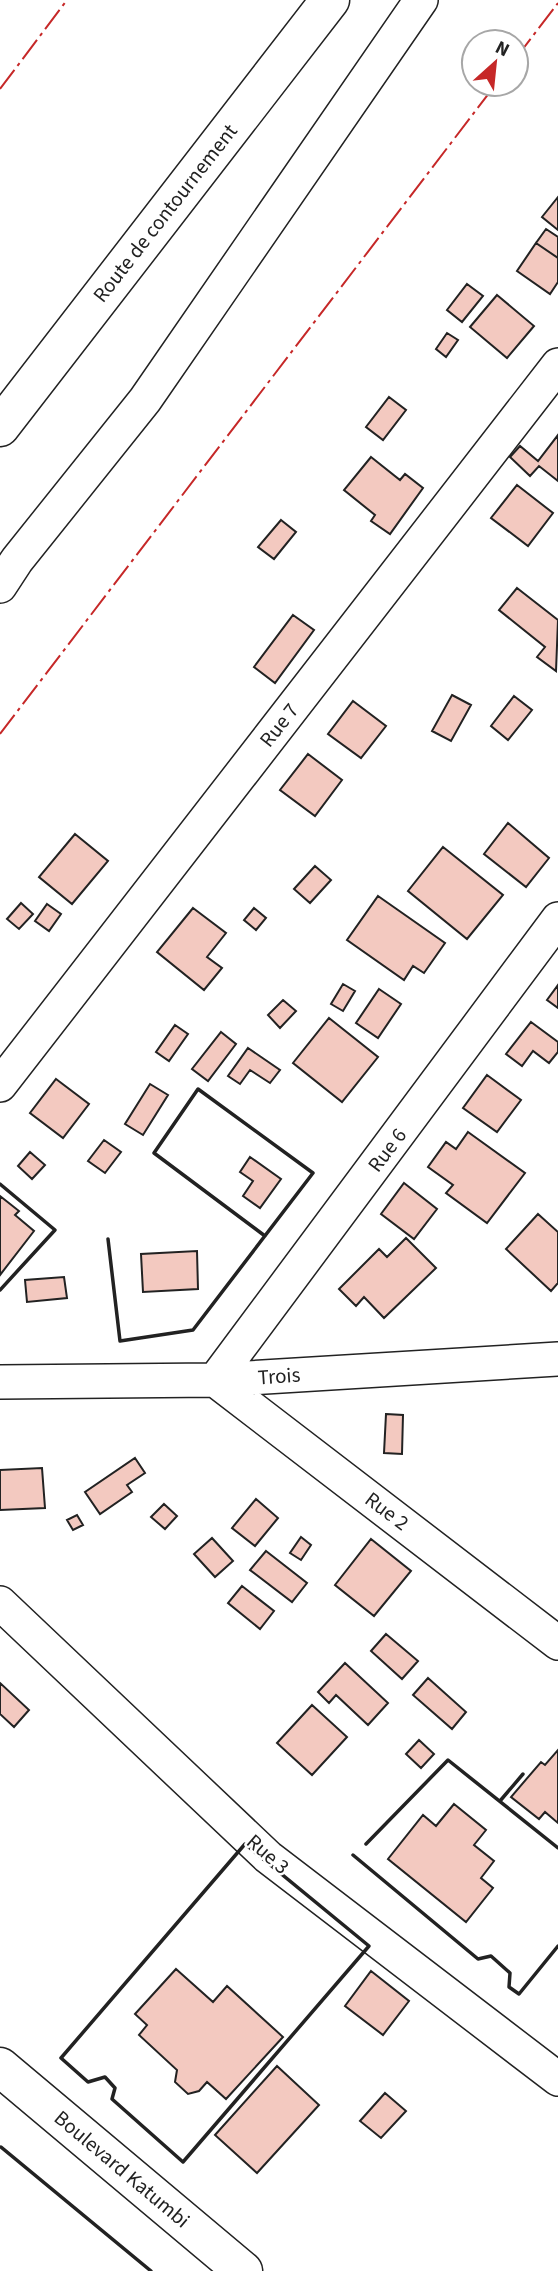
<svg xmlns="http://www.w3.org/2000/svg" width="558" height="2271" font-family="'Source Sans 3',sans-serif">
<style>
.building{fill:#f3c9c0;stroke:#222;stroke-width:2}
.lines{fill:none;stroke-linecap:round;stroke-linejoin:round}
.street-casing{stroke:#222;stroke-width:36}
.secondary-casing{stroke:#222;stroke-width:41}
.street{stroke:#fff;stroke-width:33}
.secondary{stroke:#fff;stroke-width:38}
.wall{stroke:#222;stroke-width:3.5}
.power{stroke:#c62828;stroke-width:2;stroke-dasharray:24 5 3.5 5;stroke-linecap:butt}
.labels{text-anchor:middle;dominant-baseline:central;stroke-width:5;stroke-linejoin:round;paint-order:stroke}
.street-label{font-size:21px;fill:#222;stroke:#fff}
</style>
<rect width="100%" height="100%" fill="#fff"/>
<path class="building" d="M558,197V230L542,217Z
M546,229L558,237V258L536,243Z
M536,243L558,258V282L550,294L517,271Z
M467,284L483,296L462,322L447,310Z
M497,295L534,326L507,358L470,327Z
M447,333L458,340L446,357L436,349Z
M389,397L406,410L383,440L366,427Z
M558,435V481L539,466L530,476L510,457L520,446L538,461Z
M371,457L400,480L405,474L423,488L390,534L371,521L375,515L344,490Z
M517,485L553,513L528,546L491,518Z
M281,520L296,532L274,559L258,547Z
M517,588L558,620L556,671L537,657L545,647L499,610Z
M293,615L314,630L275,683L254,667Z
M452,695L471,705L451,741L432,731Z
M514,696L532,710L508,740L491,726Z
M353,701L386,726L361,758L328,734Z
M308,754L342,780L315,816L280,790Z
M508,823L549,858L526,887L484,854Z
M75,834L108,861L72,904L39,877Z
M443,847L503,895L467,939L408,891Z
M315,866L331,880L310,903L294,889Z
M378,896L445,943L424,973L413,966L404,980L347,940Z
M21,903L33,914L19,929L7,919Z
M47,904L61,914L49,931L35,921Z
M193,908L226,933L207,957L222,968L204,990L157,952Z
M254,908L266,918L256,930L244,920Z
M343,984L355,991L343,1011L331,1004Z
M558,985V1008L547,1000Z
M379,989L401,1004L378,1038L356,1023Z
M283,1000L296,1011L280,1028L268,1015Z
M329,1018L378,1057L342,1102L293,1063Z
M531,1022L558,1042V1052L549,1063L533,1051L522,1066L506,1054Z
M175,1025L188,1034L169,1061L156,1052Z
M221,1032L236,1044L208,1081L192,1069Z
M248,1048L280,1070L270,1083L250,1070L240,1084L228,1076Z
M487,1075L521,1100L497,1132L463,1108Z
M56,1079L89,1104L63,1138L30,1113Z
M150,1084L168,1095L143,1135L125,1124Z
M468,1132L525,1173L487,1223L446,1193L453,1185L428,1167L446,1142L456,1149Z
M104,1140L121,1152L105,1173L88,1161Z
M30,1152L45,1165L32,1179L18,1166Z
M250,1157L281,1179L260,1208L243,1196L253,1181L240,1172Z
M404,1183L437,1209L414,1239L381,1214Z
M0,1196L19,1211L15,1215L34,1231L0,1275Z
M538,1214L558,1232V1283L551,1291L506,1249Z
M406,1238L436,1268L384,1318L364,1297L356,1306L339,1289L379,1249L387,1257Z
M197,1251L198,1289L143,1292L141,1254Z
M64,1277L67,1298L27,1302L25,1280Z
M386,1414L403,1415L402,1454L384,1453Z
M135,1458L145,1473L127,1485L132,1492L100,1514L85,1492Z
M42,1468L45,1508L0,1510V1470Z
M256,1499L278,1518L255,1546L232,1528Z
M164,1504L177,1516L165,1529L151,1517Z
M77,1515L83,1525L73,1530L67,1520Z
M301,1537L311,1545L301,1560L290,1553Z
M212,1538L233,1561L215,1577L194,1554Z
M371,1539L411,1571L374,1616L335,1585Z
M266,1551L307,1583L292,1602L250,1570Z
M242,1586L274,1611L260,1629L228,1603Z
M386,1634L418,1661L402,1679L371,1651Z
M345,1663L388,1703L368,1725L336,1695L329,1703L318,1692Z
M428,1678L466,1712L452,1729L413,1695Z
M0,1683L29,1710L14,1727L0,1714Z
M312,1705L347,1737L312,1775L277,1743Z
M419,1740L434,1754L421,1768L406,1754Z
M558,1750V1823L545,1812L539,1819L511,1797L541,1762L545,1765Z
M454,1804L486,1830L474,1845L494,1861L481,1878L493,1888L466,1922L388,1859L423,1815L436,1826Z
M176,1969L213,2002L227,1986L283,2037L226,2099L207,2082L199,2091L188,2094L175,2082L177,2070L139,2035L147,2025L135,2014Z
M371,1971L409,2001L383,2035L345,2006Z
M277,2066L319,2105L257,2173L215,2135Z
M385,2093L406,2111L381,2138L360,2121Z"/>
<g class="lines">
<defs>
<path id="street" d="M0,586L17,560L145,400L421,0
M558,919L215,1380L558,1643
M0,1085L558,365
M0,1382L215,1380L558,1359
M0,1603L268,1857L558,2079"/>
<path id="secondary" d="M0,427L330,0
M0,2067L243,2271"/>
</defs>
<use href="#street" class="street-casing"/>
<use href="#secondary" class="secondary-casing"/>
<use href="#street" class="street"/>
<use href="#secondary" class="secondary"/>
<path class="wall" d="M0,1184L55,1230L0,1290
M108,1239L120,1341L193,1330L313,1173L198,1089L154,1153L265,1236
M500,1801L523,1774
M245,1844L369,1946L183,2162L112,2099L115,2088L105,2077L88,2082L61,2058Z
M366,1844L448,1760L558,1848
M353,1855L478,1959L491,1956L510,1973L509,1987L519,1994L558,1946
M1,2147L151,2271"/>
<path class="power" d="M516,58L558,3
M0,89L67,0
M0,734L496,84"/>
</g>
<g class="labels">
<g class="street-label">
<text transform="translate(165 213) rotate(-52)">Route de contournement</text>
<text transform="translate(279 725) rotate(-52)">Rue 7</text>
<text transform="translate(387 1150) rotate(-53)">Rue 6</text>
<text transform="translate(279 1376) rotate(-4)">Trois</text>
<text transform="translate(387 1511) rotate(37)">Rue 2</text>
<text transform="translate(268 1854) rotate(41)">Rue 3</text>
<text transform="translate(122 2169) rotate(40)">Boulevard Katumbi</text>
</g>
</g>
<g transform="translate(495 63) rotate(27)"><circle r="33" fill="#ffffff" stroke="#a7a7a7" stroke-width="2"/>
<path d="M0-5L12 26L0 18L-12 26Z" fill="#c62828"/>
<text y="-10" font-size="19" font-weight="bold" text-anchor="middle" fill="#222222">N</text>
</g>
</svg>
